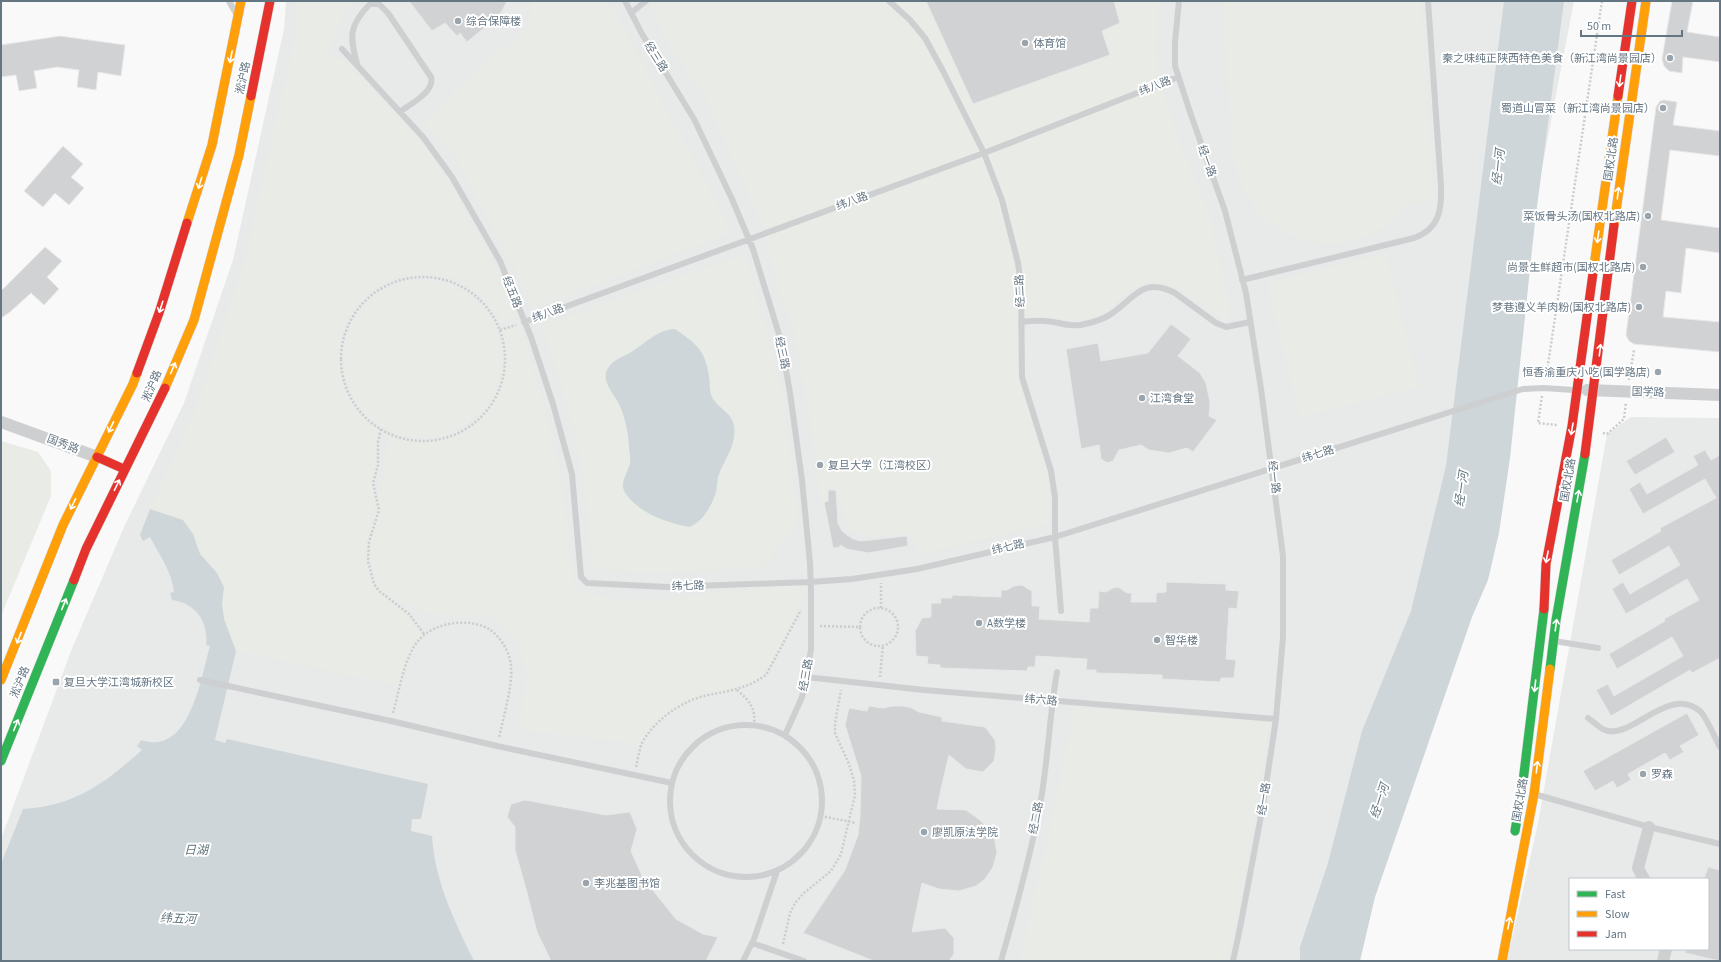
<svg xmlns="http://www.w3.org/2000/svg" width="1721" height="962" font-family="'Source Sans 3','Noto Sans SC',sans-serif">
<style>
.built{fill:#e8e9e9;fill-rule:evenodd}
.green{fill:#e8ebe6}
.water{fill:#ced6d9}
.building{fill:#d0d2d3;stroke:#e8e8e8}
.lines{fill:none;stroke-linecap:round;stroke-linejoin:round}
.fast-casing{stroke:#d5d6d7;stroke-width:10}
.slow-casing{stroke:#d5d6d7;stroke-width:10}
.jam-casing{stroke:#d5d6d7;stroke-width:10}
.path{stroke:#cbcccd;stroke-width:2.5;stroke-dasharray:2 2;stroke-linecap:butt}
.lane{stroke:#cecfd0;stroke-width:6}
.street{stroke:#cecfd0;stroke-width:12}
.fast{stroke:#30b455;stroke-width:9}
.slow{stroke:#ff9f0a;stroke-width:9}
.jam{stroke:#e5322d;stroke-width:9}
.oneway{stroke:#fff}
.poi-dot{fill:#99a4ac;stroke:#fff;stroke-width:1.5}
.labels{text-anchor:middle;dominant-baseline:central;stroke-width:4;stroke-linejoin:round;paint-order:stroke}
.poi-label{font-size:11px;fill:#657683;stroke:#fff;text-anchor:start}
.street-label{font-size:11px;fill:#657683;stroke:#fff}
.water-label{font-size:12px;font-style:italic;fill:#60757c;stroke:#fff}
</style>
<rect width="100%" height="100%" fill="#f9f9f9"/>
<path class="built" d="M286,1H1574L1471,539L1342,961H1V839L71,651L124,527L184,403L233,260L284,29Z
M1631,417L1720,418V961H1507L1538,823L1607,434ZM1570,879H1708V949H1570Z"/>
<path class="green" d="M298,1H351L344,11L329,52L346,63L420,140L449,181L500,275L519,316L502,323C491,307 480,292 462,282C452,275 436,274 424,274C419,274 413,274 409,274C395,276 372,288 363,298C326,335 334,404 379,430L376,443L377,453L372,484L375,501L365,552L366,563L374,584L378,588L368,551L390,434L411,441L439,440L461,433L472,426L497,394L505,357L504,343L500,330L521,327L544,403L561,479L575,591L633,602L810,582L777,656L757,682L729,692L689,701L652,728L642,744L518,730L527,676L517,640L488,615L429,614L381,592L409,614L424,634C410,649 406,667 399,686L236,651L224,619L222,604L224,587L217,573L200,554L193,534L150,509L196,409L244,262L293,46Z
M532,1H609L732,232L533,309L512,264L451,150L424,122L454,90L528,27Z
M649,1H1160L1157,20L1156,69L1180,143L1209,212L1231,312L1225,323C1200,302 1169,270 1134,289C1117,298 1111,313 1089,319C1078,322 1071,320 1059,319C1045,318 1031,319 1017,320L1018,377L1047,469L1051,503V516L1048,524L919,554L911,534L859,535L848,530L842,500L821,503L811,427L793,330L775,282L768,245L757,213L705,97L672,52Z
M1222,1H1421L1434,200L1407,203C1396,225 1363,240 1339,243C1303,247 1262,225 1245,193C1231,166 1231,133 1229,104C1227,70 1224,35 1222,1Z
M1386,253L1419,387L1300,417L1267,283Z
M745,254L781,385L797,505L796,530L760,568L646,573L592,568L585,485L575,433L542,325Z
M343 359a79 79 0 1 1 158 0a79 79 0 1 1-158 0Z
M1,441L38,452L51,471V496L1,616Z
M1075,707L1270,722L1241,898L1227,961H1019L1046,848Z"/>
<path class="water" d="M1504,1H1564L1535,222L1510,458L1499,533L1488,580L1472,617L1375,897L1360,961H1300V947L1328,863L1362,731L1411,611L1446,466Z
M675,329C696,344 705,349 709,376C710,382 709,391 712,397C717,408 732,412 734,426C737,446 724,459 718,477C717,482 717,487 716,492C712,505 703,522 689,527C666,522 640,514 626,494C618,483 628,474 630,463C631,457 629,450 629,445C628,432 625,418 620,406C615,395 600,381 608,368C613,359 626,356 633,351C647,342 657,330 675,329Z
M150,509L183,520L193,534L200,554L217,573L224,587L222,604L224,619L236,651L215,740L225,743L227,739L428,784L421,819H412L411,831L432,836C435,882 454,920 474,961H1V864L23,809C75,806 105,783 142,750L137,746L141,740C190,757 201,677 210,646L206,645C209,621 195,603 172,600L170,593L174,592C172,572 159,554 150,537L143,541L140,535Z"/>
<path class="building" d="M409,1H507L502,11L495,19L467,42L460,33L457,36L445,23L432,31Z
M926,1H1114L1120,23L1102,31L1110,55L973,104Z
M1672,1H1693L1687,32L1720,37V62L1683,57L1682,73L1669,71L1664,66L1662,59Z
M60,36L125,45L121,76L98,72L96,90L77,87L79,70L57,67L34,71L37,88L19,91L16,75L1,77V45Z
M1664,100L1677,102L1673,125L1720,131V156L1670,150L1661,220L1720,228V253L1686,248L1681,293L1666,291L1663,317L1720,322V352L1634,344L1629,341L1626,335L1656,107L1660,101Z
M63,146L83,164L71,177L84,188L69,205L55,193L43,207L24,191Z
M45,247L62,261L47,277L59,289L44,305L31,293L10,312L1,318V291Z
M1171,324L1191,339L1178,356L1200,373L1206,383L1210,402L1209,416L1217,420L1193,452L1187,448L1169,453L1149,450L1141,445L1119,450L1113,461L1107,463L1101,459L1099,445L1081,449L1066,349L1098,343L1101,361L1148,353Z
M1666,437L1675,452L1635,475L1626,461Z
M1705,450L1711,460L1720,455V658L1692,673L1690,670L1611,716L1596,690L1608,684L1614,696L1683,656L1672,637L1617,669L1609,654L1665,621L1664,619L1699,600L1687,579L1626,614L1612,589L1623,582L1630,594L1680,565L1669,546L1619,575L1611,560L1661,531L1660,528L1716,498L1705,479L1643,514L1629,489L1640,482L1647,494L1698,465L1693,456Z
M828,490H836L838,523L842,531L847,535L853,539L861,541L907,536L908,546L868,553L847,549L840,545V547L833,548L824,502L828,501Z
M1166,582L1226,584V590L1239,591L1237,609L1229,608L1226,659L1236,660L1234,678H1221L1220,682L1162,679V675L1096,673V670H1086L1087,659L1036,656L1035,667H1028L1027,671L940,668V665L927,664L928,657L916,656L915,631L922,618L931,617V603H941L940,598H952V595L1001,597V590H1007L1014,586L1022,585L1032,591V606H1040L1039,619L1089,622L1090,608H1098L1099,591L1106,592L1113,588L1118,587L1127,593H1132L1131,602H1156V593L1166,592Z
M869,706L883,708L893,706H903L912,708L919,712L942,717V721L985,727L995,740L996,748L994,761L983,772L966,769L949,755L941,789L937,809L966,810L980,820L994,835L997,853L993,867L985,879L976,886L959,891L939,889L922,883L912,932L945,928L954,938V954L949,961H874L803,933L845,870L858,835L860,817L861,776L845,725L849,708L867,711Z
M1687,713L1699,735L1680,746L1684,752L1670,760L1665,753L1628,774L1631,780L1617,788L1613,781L1595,791L1583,771Z
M525,800L606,815L630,812L637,829L631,851L643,878L676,919L703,934L718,937L706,961H551L537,932L526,889L515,850V827L507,817L511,804Z
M1708,867L1720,870V961L1685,953L1686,949H1708V879H1704Z"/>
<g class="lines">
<defs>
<path id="fast" d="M1550,669L1556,620L1585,454
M1,761L74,580
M1515,831L1522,790L1544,609"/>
<path id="slow" d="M187,223L212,145L241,1
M1614,225L1646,1
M1593,273L1618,96
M165,388L194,320L239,155L251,96
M1,680L63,525L133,384L137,373
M1502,961L1534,794L1550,669"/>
<path id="jam" d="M251,96L270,1
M1618,96L1632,1
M137,373L159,313L187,223
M1585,454L1614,225
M97,457L124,469
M74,580L86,549L165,388
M1544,609L1546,564L1572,426L1593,273"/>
</defs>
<use href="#fast" class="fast-casing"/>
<use href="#slow" class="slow-casing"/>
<use href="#jam" class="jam-casing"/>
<path class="path" d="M341 359a82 82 0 1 1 164 0a82 82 0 1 1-164 0Z
M500,330L516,325
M1545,379L1549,358L1602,1
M1629,380L1634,350
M1542,396L1538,423L1557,425
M381,429L378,442V465L373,483L379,510L369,542L368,561L374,584L379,591L409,614L424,634
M1603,433L1607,434L1624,419L1626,402
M881,608V583
M860 627a19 19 0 1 1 38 0a19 19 0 1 1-38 0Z
M820,626L861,627
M880,677L883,645
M737,690C750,701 756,709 754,725
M393,713C399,692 404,658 418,641C433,623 464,618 485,627C499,633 510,652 511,666C513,686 503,718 499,738
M636,767C638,759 639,750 642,743C654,720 683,700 708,695C729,691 748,688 766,675L801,610
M821,816L856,823
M783,944L790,913L795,903L804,893L831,871L841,854L855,795L854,781L849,764L835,733V723L841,690"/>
<path class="lane" d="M229,1L235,12
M625,1L642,34L694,119L732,199L753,249L781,341L790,393L802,480L810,563L811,590V650L802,697L785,735
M889,1L910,20L925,38L943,71L984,153L1002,200L1018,263L1021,284L1022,377L1051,471L1055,497V537L1061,611
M1179,1L1175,42V66L1191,115L1225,211L1246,293L1261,389L1283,556V637L1276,719L1263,805L1240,928L1233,961
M631,13L646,1
M342,49L423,137L452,177L500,261L531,337L553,404L572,474L581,577L587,583L667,587L810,582L852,579L917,569L1055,537L1523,389L1543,388L1574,390
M357,64C350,37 348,26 370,4H379L388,13L431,77C435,92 410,104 400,112
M1242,280L1414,238C1439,229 1442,210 1441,186L1428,1
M524,322L984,153L1178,77
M1021,322C1029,321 1038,320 1046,321C1060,322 1071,328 1085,324C1094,322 1104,319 1111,314C1134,299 1142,276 1175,293L1216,323L1226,327L1250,322
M1554,641L1598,648
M806,677L924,690L1276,719
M200,680L391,721L497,746L672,783
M1588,718C1593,721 1599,728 1605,730C1631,741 1669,683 1701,712C1706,717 1716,740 1720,747
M670 801a76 76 0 1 1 152 0a76 76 0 1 1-152 0Z
M1534,794L1649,827L1720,844
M752,943L804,961
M743,961L754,939L777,871
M1001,961C1015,912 1029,861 1039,811C1048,765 1049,718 1057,672"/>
<path class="street" d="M1587,390L1720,395
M1,422L97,457
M1644,879L1638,868L1649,827
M1663,961L1666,949"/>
<use href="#fast" class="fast"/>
<use href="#slow" class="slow"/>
<use href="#jam" class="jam"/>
</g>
<defs><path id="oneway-shaft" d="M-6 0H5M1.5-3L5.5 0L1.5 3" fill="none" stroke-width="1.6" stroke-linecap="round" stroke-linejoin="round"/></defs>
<g class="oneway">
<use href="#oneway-shaft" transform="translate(231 57) rotate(101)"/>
<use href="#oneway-shaft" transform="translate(1620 81) rotate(98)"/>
<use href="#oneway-shaft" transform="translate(200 183) rotate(107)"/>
<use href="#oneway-shaft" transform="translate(1618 193) rotate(-83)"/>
<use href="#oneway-shaft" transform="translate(1598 237) rotate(98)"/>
<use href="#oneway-shaft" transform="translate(161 307) rotate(108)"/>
<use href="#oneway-shaft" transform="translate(1600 350) rotate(-83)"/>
<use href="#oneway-shaft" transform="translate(173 368) rotate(-67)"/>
<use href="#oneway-shaft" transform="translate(111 427) rotate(116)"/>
<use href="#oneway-shaft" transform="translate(1572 429) rotate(100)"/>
<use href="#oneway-shaft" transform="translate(117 485) rotate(-64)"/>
<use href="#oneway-shaft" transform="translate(1578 496) rotate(-80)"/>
<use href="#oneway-shaft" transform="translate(73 504) rotate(116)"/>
<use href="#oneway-shaft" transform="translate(1547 557) rotate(101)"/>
<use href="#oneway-shaft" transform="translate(64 604) rotate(-68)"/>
<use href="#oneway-shaft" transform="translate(1556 625) rotate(-82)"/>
<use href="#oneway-shaft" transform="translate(19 638) rotate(111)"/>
<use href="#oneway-shaft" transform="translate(1535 686) rotate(97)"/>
<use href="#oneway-shaft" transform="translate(16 725) rotate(-68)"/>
<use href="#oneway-shaft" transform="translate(1537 767) rotate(-83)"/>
<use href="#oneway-shaft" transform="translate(1509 923) rotate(-79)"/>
</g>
<g class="poi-dot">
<circle cx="458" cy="21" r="4"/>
<circle cx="1025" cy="43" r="4"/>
<circle cx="1670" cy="58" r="4"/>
<circle cx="1663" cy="108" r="4"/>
<circle cx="1648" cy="216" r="4"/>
<circle cx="1643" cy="267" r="4"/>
<circle cx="1639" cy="307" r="4"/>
<circle cx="1658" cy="372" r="4"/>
<circle cx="1142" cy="398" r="4"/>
<circle cx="820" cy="465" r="4"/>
<circle cx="979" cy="623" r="4"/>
<circle cx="1157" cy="640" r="4"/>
<rect x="52" y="678" width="8" height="8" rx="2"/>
<circle cx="1643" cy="774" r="4"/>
<circle cx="924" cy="832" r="4"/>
<circle cx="586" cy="883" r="4"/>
</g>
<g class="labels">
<g class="poi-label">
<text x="466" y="21">综合保障楼</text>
<text x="1033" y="43">体育馆</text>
<text x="1662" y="58" text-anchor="end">秦之味纯正陕西特色美食（新江湾尚景园店）</text>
<text x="1655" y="108" text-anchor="end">蜀道山冒菜（新江湾尚景园店）</text>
<text x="1640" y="216" text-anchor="end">菜饭骨头汤(国权北路店)</text>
<text x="1635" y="267" text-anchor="end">尚景生鲜超市(国权北路店)</text>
<text x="1631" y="307" text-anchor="end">梦巷遵义羊肉粉(国权北路店)</text>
<text x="1650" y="372" text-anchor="end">恒香渝重庆小吃(国学路店)</text>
<text x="1150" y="398">江湾食堂</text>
<text x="828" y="465">复旦大学（江湾校区）</text>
<text x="987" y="623">A数学楼</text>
<text x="1165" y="640">智华楼</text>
<text x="64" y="682">复旦大学江湾城新校区</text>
<text x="1651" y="774">罗森</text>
<text x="932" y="832">廖凯原法学院</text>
<text x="594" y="883">李兆基图书馆</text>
</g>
<g class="street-label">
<text transform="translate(656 57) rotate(58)">经三路</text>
<text transform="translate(243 78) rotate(-78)">淞沪路</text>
<text transform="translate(1155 86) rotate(-21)">纬八路</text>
<text transform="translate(1611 159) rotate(-82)">国权北路</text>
<text transform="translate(1207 161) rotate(70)">经一路</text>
<text transform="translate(852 201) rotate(-20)">纬八路</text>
<text transform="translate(1020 291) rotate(-93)">经二路</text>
<text transform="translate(512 292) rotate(68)">经五路</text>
<text transform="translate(548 313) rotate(-20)">纬八路</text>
<text transform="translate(782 353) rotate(78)">经三路</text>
<text transform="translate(152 386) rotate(-67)">淞沪路</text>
<text transform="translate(1648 392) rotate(2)">国学路</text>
<text transform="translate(63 444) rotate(21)">国秀路</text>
<text transform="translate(1318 454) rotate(-17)">纬七路</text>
<text transform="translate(1274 477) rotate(83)">经一路</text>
<text transform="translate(1568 480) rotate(-80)">国权北路</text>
<text transform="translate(1008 547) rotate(-13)">纬七路</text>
<text transform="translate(688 586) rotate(-2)">纬七路</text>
<text transform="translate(806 675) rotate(-80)">经三路</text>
<text transform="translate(20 682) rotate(-68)">淞沪路</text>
<text transform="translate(1041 700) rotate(5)">纬六路</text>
<text transform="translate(1264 799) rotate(-81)">经一路</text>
<text transform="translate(1520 800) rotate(-80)">国权北路</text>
<text transform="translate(1036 818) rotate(-79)">经二路</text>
</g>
<g class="water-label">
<text transform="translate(1499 167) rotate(-84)">经一河</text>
<text transform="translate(1462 489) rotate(-82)">经一河</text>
<text transform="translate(1380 801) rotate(-72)">经一河</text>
<text x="196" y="850">日湖</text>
<text transform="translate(178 919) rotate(3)">纬五河</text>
</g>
</g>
<rect width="1721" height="962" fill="none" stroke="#657683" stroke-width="4"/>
<rect x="1569" y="878" width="140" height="72" fill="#ffffff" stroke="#c1c8cd"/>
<rect x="1577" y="891" width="20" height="6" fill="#30b455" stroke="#c1c8cd"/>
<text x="1605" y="898" font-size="12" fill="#657683">Fast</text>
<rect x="1577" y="911" width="20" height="6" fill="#ff9f0a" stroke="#c1c8cd"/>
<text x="1605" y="918" font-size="12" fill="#657683">Slow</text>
<rect x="1577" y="931" width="20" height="6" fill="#e5322d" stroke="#c1c8cd"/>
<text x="1605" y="938" font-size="12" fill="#657683">Jam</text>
<path d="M1581 30v6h101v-6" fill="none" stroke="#657683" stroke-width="2"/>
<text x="1587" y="30" font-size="12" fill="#657683" stroke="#ffffff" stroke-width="3" paint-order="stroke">50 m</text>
</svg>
